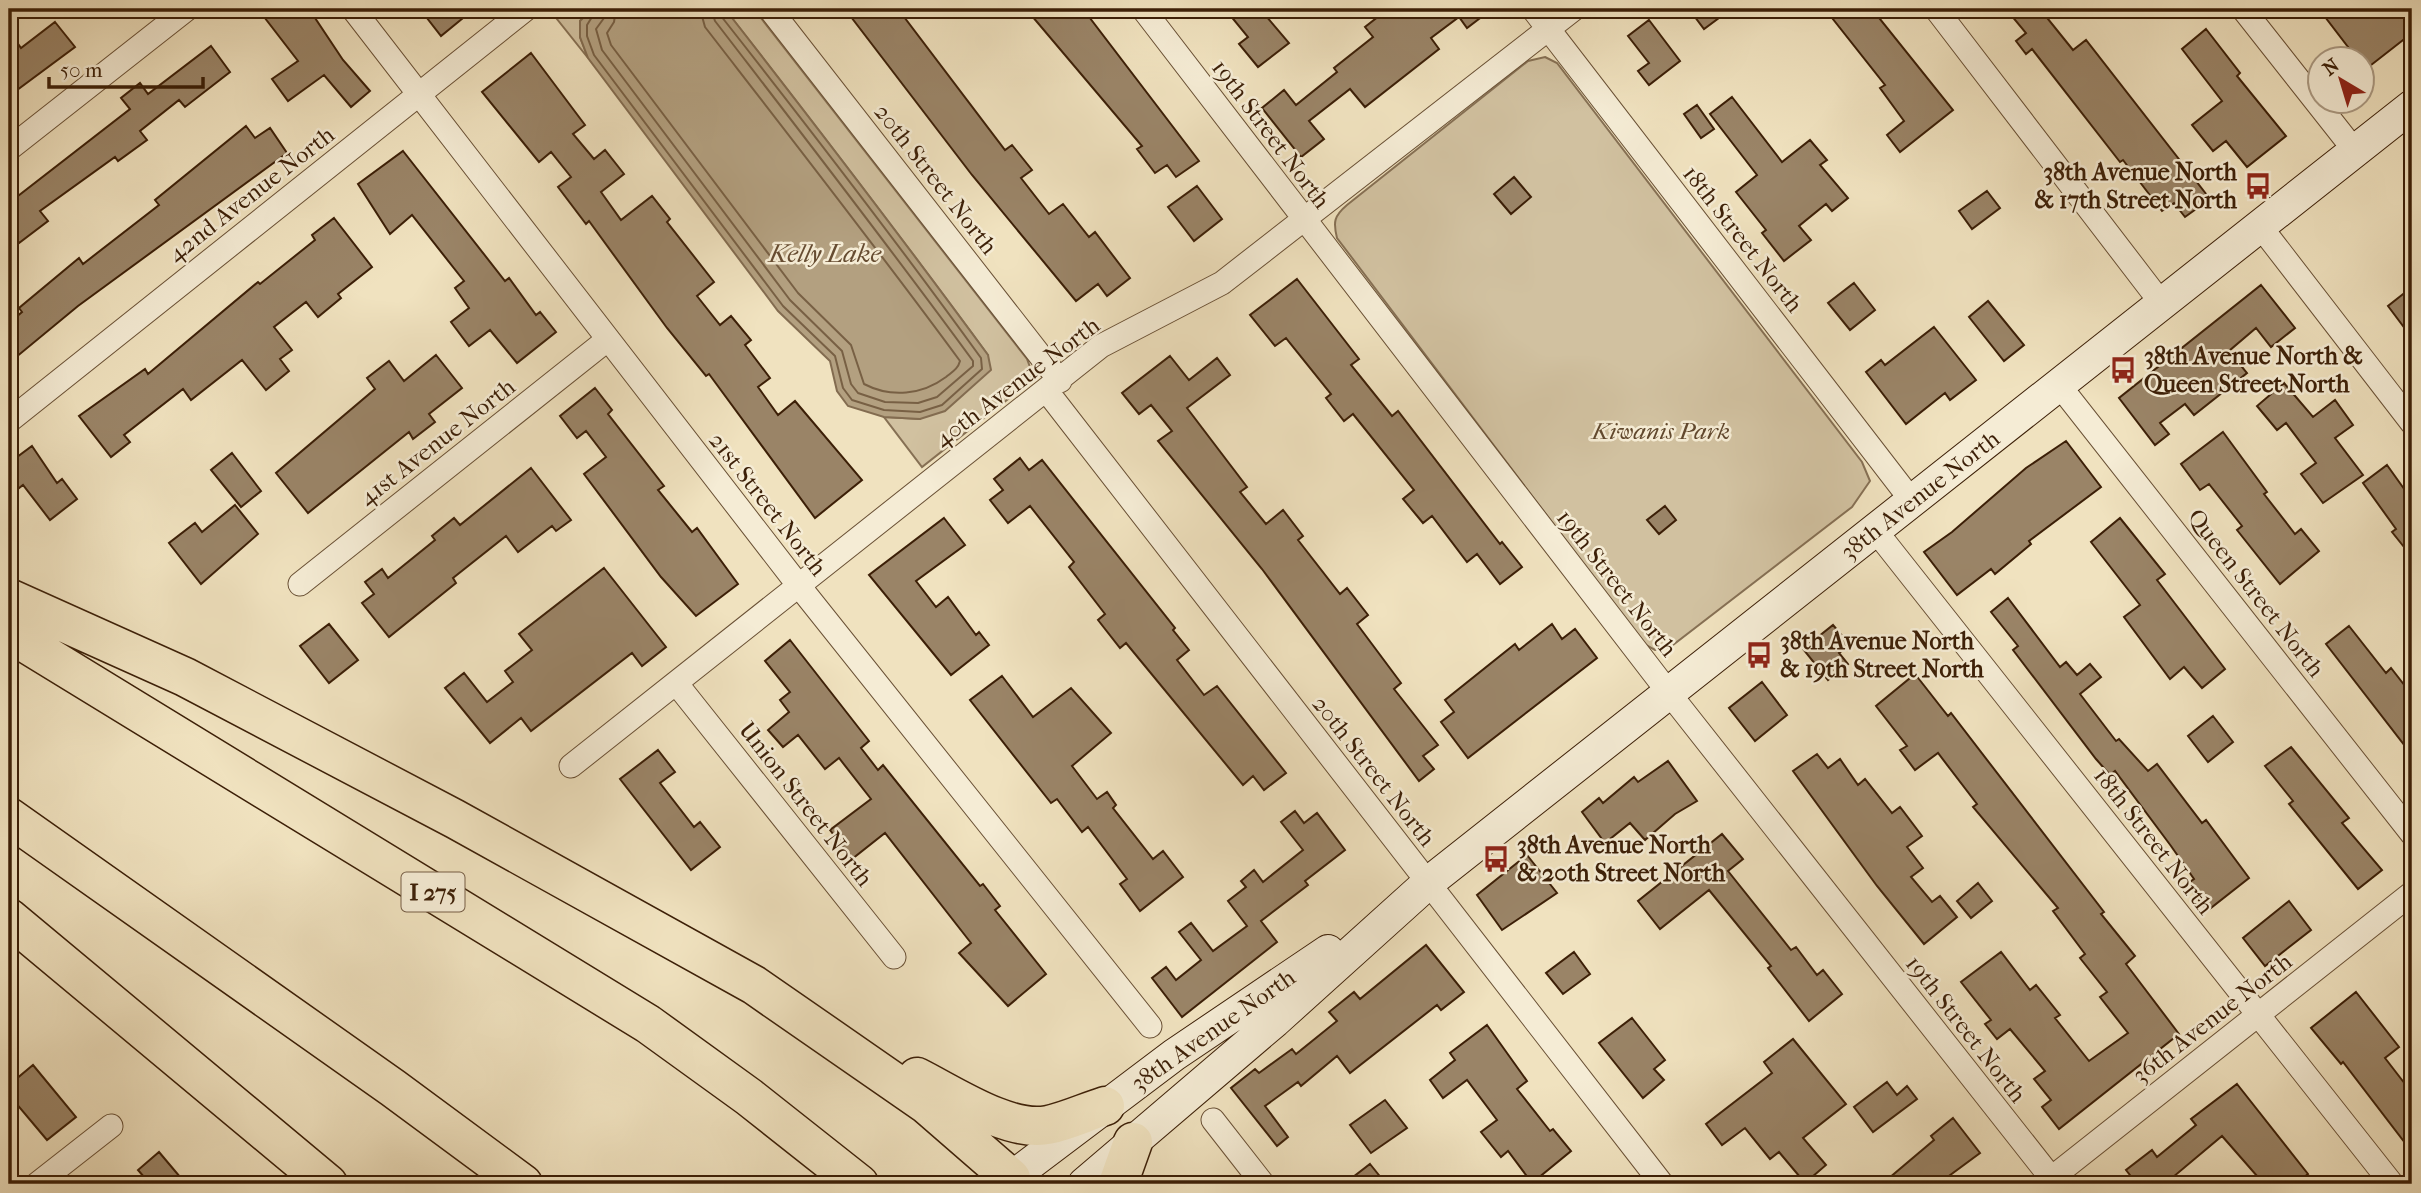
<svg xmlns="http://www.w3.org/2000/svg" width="2421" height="1193" font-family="'IM FELL French Canon',serif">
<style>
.green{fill:#d1c1a0;stroke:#867054;stroke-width:2}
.water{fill:#b3a080;stroke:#836c50;stroke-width:2}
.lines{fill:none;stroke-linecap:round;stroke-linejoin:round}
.shore{stroke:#786044;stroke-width:2}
.building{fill:#9a8467;stroke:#3c1f07;stroke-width:2}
.street-casing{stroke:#695035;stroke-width:25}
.secondary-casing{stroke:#3c1f07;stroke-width:34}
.highway-casing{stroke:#3c1f07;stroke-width:41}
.street{stroke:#f5ecd5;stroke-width:23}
.secondary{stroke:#f5ecd5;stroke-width:32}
.highway{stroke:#f0e2bf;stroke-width:38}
.labels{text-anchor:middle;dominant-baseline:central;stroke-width:5;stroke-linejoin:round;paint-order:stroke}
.shield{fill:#f5ecd5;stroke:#745c45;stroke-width:2}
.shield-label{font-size:23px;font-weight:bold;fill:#3c1f07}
.street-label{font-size:24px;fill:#3c1f07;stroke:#f5ecd5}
.poi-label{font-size:24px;font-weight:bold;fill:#3c1f07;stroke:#f5ecd5;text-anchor:start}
.park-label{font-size:24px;font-style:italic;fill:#61482d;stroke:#f5ecd5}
.water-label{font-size:26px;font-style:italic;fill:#664c31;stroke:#f5ecd5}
</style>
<rect width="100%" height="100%" fill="#f0e2bf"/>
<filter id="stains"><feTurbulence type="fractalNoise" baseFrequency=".00286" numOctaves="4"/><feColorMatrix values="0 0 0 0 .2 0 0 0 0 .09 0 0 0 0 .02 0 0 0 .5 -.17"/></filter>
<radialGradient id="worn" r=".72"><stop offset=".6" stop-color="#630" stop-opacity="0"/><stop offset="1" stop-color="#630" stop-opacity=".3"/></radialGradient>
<path class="green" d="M549,9H592L580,21V37L588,58Z
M725,9H754L1027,359L1033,375L1022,388L922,467L884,417L920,419L988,355C902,238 814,123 725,9Z
M1545,57L1557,63L1862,462L1870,481L1852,507L1669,648L1655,650L1644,644L1337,238C1333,222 1334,216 1347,205L1528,61Z"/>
<path class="water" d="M592,9H725C814,123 902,238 988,355L991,370L945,411L920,419L884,417L848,406L837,391L830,361L778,311L588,58L580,37V21Z"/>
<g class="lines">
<path class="shore" d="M597,9L587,25V36L594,55L783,306L835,356L843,388L852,400L884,410L920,412L942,405L982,369L981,358C897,242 810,129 721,16L720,9
M605,9L604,18L596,29L602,50L790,300L842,351L851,384L858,393L885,402L918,403L937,397L973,366V361C889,246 802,134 715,21L711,9
M616,9L614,22L607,33L611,45L798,293L851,345L864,384C891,398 922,395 946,377C952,372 958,369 960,361C877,248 791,138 705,27L700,9"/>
</g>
<path class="building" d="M258,9H299L305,16L311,12L343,60L370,91L351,107L324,75L288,101L272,79L298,61Z
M420,9H474L441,36Z
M845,9H898L1005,150L1012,145L1032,170L1021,178L1049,214L1063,204L1089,237L1095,232L1130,278L1107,296L1098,284L1076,301L972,175Z
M1026,9H1083L1199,161L1176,177L1167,165L1155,173L1137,149L1142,146Z
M1225,9H1260L1289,43L1258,67L1239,44L1248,37Z
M1388,9H1492L1467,28L1459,17L1431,38L1439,49L1365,107L1350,89L1309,121L1324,139L1301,157L1262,108L1284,90L1296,105L1337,72L1334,68L1373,37L1365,27Z
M1689,9H1731L1704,29Z
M1825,9H1872L1953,110L1900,152L1887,135L1904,121L1880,88L1885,85Z
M2006,9H2040L2073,50L2086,40L2210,199L2185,217L2174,203L2162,211L2123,160L2120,162L2032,49L2026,54L2016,41L2026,33Z
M2319,9H2403L2412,21V33L2366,69L2362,60H2358Z
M1649,20L1680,61L1649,85L1638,71L1649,63L1628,36Z
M55,22L75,47L9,96V31L21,48Z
M2206,29L2240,73L2237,76L2286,136L2247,167L2226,141L2213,151L2192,125L2222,101L2182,49Z
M211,46L230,72L185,107L179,100L140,131L147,140L118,161L115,157L40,211L48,221L19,243L17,240L9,246V203L130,109L121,98L140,83L148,94Z
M531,53L585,125L573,134L594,159L605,150L624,174L601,192L621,220L652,196L670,219L667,222L714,282L697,296L720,325L731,316L751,340L745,345L770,378L758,387L778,415L795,401L862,480L815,518L709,374L706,376L667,328L589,221L586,224L558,187L571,177L551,152L539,162L482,92Z
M1732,97L1782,162L1810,140L1827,160L1820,165L1848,198L1832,211L1826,204L1799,226L1811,240L1784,261L1762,233L1766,230L1736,192L1757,175L1710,114Z
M1697,105L1714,129L1701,138L1684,114Z
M246,126L255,138L270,128L287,153L78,306L9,363V323L22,312L19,308L79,258L83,264L159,205L155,200Z
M403,151L505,281L509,278L536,315L540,312L556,332L517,363L490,330L469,346L451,322L469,308L455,288L464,281L412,215L390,234L358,184Z
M1514,177L1531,197L1511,214L1494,194Z
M1197,186L1222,219L1194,241L1168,207Z
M1987,191L2000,208L1972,229L1959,211Z
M334,218L372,267L338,294L341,298L318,317L306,302L274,327L292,350L280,359L289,371L266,390L242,360L191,400L183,389L124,435L130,442L111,457L79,416L145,369L148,374L258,282L260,284L315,240L312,235Z
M1297,279L1359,359L1351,365L1392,416L1398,411L1500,544L1502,542L1522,567L1500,584L1477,554L1467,562L1432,516L1423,523L1403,499L1414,490L1353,414L1344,421L1326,398L1331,394L1286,338L1275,346L1250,315Z
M1854,283L1875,310L1850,330L1828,303Z
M2261,285L2295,328L2271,347L2256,328L2229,351L2247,373L2194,415L2185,404L2160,423L2169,434L2155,445L2119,398Z
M2412,287V338L2388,306Z
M1988,301L2024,345L2004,361L1969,317Z
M1934,327L1976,380L1950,400L1945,393L1906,424L1866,372L1881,360L1885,365Z
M436,355L462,388L429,414L435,422L413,439L409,432L308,513L276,473L375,389L367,378L389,361L404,381Z
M1170,356L1189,380L1217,358L1230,375L1187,408L1247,487L1240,492L1266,524L1283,510L1303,536L1298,540L1340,594L1347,588L1368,615L1357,624L1401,683L1394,689L1438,745L1423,756L1434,769L1419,781L1262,569L1158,441L1172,431L1151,405L1139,414L1122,393Z
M2284,383L2313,417L2335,400L2353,425L2335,438L2363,475L2323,503L2301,474L2316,463L2286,423L2277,430L2257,406Z
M595,388L612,410L608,414L664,486L658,490L692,532L697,528L738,584L696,616L661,577L584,474L606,457L586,431L577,438L560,416Z
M2223,432L2267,492L2264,494L2295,534L2301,529L2319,551L2280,584L2237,530L2242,526L2209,484L2200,490L2181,464Z
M2066,441L2101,487L2029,541L2031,544L1995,574L1991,569L1957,595L1924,552L1952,532L2026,468Z
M32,446L57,483L62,479L77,499L50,520L23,485L9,496V463Z
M232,453L261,491L241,507L211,470Z
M1020,458L1029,470L1042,460L1175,628L1173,630L1189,650L1177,660L1204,695L1217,686L1286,773L1264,790L1253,776L1243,785L1126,643L1120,648L1098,620L1105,614L1069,567L1074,562L1030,506L1008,523L990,500L1003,490L994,479Z
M2387,465L2412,500V557L2392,532L2396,529L2363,483Z
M531,468L571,520L556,531L552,526L518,552L506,536L453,578L456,583L389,637L362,603L374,594L365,582L382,569L388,578L435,540L432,536L454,518L460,525Z
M235,505L258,534L201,584L169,543L195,523L202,532Z
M1665,506L1676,520L1659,534L1647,520Z
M944,518L965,545L916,581L936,607L948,597L976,635L979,632L989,645L951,675L869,575Z
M2120,518L2165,574L2157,580L2225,669L2202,688L2184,667L2170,679L2124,617L2140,605L2091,542Z
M604,568L666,647L642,666L632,653L531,731L521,718L490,743L445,688L464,673L487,702L513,682L505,671L532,650L519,634Z
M2008,598L2060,667L2066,662L2077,675L2090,664L2101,677L2080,694L2116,741L2119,739L2148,771L2157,764L2202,823L2206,820L2249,878L2207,911L2187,884L2194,879L2171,846L2115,771L2110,775L2096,759L2013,650L2018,646L1991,612Z
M329,624L358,660L329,683L300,646Z
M1552,624L1562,639L1575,629L1597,658L1468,758L1441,722L1454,712L1445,700L1515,644L1519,650Z
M1833,625L1850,645L1839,653L1848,664L1828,680L1803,649Z
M2349,626L2386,673L2391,668L2412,695V755L2326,644Z
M790,640L869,741L861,748L878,770L883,765L980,886L983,884L1000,906L995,910L1046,974L1008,1006L959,953L971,943L885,833L852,859L830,830L871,799L839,758L825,769L798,735L783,747L768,730L789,712L780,700L790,692L765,661Z
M1915,674L1948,716L1951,713L2104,912L2101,914L2135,956L2126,964L2179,1034L2059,1129L2042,1107L2051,1100L2034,1079L2045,1071L2010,1029L1997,1039L1985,1024L1991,1020L1961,982L2001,952L2030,990L2036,985L2060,1015L2055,1018L2089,1061L2128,1033L2100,997L2107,992L2080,958L2085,954L2053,911L2058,908L1973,807L1977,804L1938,753L1915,770L1900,750L1907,746L1876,706Z
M1002,676L1033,717L1071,688L1111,733L1072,766L1097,799L1107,792L1116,805L1113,808L1153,859L1163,851L1183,877L1140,911L1120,884L1127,879L1088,827L1082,832L1057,799L1051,803L970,700Z
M1762,682L1787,715L1755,741L1729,708Z
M2213,716L2233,742L2208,762L2188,736Z
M2291,747L2349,818L2342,823L2382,870L2358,889L2289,804L2293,801L2265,766Z
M658,750L675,772L660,783L694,827L700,822L720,847L691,870L620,779Z
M1817,754L1828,768L1840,759L1858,785L1865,779L1892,813L1900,807L1922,836L1907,847L1923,868L1911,877L1932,902L1940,896L1957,917L1924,944L1877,886L1793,771Z
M1668,761L1697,801L1675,814L1645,840L1630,823L1605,843L1582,812L1599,798L1603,803L1634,777L1638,782Z
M1295,811L1304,823L1317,813L1345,850L1305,881L1308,885L1261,921L1277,942L1182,1017L1152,978L1166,967L1176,980L1201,960L1179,932L1191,923L1213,951L1247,926L1228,901L1246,887L1241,881L1254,870L1263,882L1303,850L1281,822Z
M1722,834L1743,859L1728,871L1791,950L1796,947L1817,975L1823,970L1842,994L1809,1021L1768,968L1771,966L1709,890L1660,929L1638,901Z
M1527,855L1557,893L1502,930L1477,895Z
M1978,883L1992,901L1971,918L1957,901Z
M2289,901L2311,930L2265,966L2243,938Z
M1426,945L1464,992L1441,1010L1437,1005L1350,1073L1337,1056L1301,1086L1298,1082L1265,1106L1288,1137L1277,1146L1231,1088L1255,1069L1259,1073L1292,1049L1296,1054L1337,1021L1329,1012L1354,992L1360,999Z
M1574,952L1590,974L1563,994L1546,973Z
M2356,992L2399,1047L2385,1058L2412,1093V1152L2343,1062L2341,1064L2311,1028Z
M1632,1018L1665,1060L1654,1069L1664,1080L1643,1098L1599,1043Z
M1487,1025L1527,1081L1517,1089L1550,1131L1553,1129L1571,1151L1532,1183L1508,1151L1501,1157L1481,1132L1497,1120L1467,1080L1443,1098L1430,1080L1455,1060L1450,1053Z
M1793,1039L1846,1104L1803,1138L1826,1165L1805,1183L1779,1152L1770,1159L1745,1128L1722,1145L1706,1124L1772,1073L1764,1062Z
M33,1065L76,1117L47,1140L9,1095V1085Z
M1887,1082L1897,1095L1907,1086L1917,1099L1873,1132L1854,1107Z
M2237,1084L2308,1174L2295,1184H2264L2222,1136L2173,1177L2179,1184H2137L2126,1170L2152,1150L2157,1157L2196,1125L2191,1119Z
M1385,1100L1407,1128L1371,1153L1350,1125Z
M1953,1118L1980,1153L1938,1184H1882L1934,1140L1931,1136Z
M159,1152L186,1184H150L138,1170Z
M1370,1164L1386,1184H1344Z"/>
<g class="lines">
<defs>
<path id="street" d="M353,9L799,586L1150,1026
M770,9L1060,381
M1143,9L1669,693L2056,1184
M1533,9L1912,501
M1936,9L2162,304
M2243,9L2355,151
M9,149L187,9
M2260,226L2412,423
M2059,385L2412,834
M1046,390L1662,1184
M9,421L526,9
M1875,530L2392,1184
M300,584L607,340
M676,683L894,957
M571,766L1101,346L1222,283L1574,9
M1213,1120L1263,1184
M37,1184L111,1126
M2044,1184L2412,893"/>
<path id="secondary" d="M1003,1184L1174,1055L1328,951
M1084,1184L1275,1021L1428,883L2412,106"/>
<path id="highway" d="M9,598L185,677L455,819L754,985L927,1105L1011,1178
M9,633L648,1024L749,1097L859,1184
M9,817L393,1088L523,1184
M9,918L328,1184
M917,1077C951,1094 1009,1133 1048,1125C1067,1121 1086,1112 1105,1106
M1118,1184L1133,1142"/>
</defs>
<use href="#street" class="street-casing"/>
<use href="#secondary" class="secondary-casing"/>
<use href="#highway" class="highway-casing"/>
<use href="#street" class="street"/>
<use href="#secondary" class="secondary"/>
<use href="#highway" class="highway"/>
</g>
<defs>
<symbol id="bus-bare" viewBox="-9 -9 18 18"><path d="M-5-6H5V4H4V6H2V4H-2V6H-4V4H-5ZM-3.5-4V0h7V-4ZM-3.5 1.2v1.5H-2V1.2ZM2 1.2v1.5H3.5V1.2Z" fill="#8f2418" stroke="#f5ecd5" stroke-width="2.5" paint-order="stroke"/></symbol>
</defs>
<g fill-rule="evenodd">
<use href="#bus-bare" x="2239" y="167" width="38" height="38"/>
<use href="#bus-bare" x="2104" y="351" width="38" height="38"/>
<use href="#bus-bare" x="1740" y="636" width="38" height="38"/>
<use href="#bus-bare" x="1477" y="840" width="38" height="38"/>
</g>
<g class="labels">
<rect class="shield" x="401.5" y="872.5" width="63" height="39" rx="5"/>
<g class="shield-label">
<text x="433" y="892">I 275</text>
</g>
<g class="street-label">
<text transform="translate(1271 134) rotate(53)">19th Street North</text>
<text transform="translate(936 179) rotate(52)">20th Street North</text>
<text transform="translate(251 194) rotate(-38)">42nd Avenue North</text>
<text transform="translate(1743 239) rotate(52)">18th Street North</text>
<text transform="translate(1017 382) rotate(-37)">40th Avenue North</text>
<text transform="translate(437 442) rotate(-38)">41st Avenue North</text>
<text transform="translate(1920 495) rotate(-38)">38th Avenue North</text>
<text transform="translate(768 504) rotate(52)">21st Street North</text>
<text transform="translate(1617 583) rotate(52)">19th Street North</text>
<text transform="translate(2256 593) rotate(52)">Queen Street North</text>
<text transform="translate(1374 771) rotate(52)">20th Street North</text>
<text transform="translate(806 804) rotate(52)">Union Street North</text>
<text transform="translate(2154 841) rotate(52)">18th Street North</text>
<text transform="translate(2212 1018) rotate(-38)">36th Avenue North</text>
<text transform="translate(1966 1029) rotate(52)">19th Street North</text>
<text transform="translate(1213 1030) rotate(-35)">38th Avenue North</text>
</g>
<g class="poi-label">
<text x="2237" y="172" text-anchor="end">38th Avenue North<tspan x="2237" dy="28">&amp; 17th Street North</tspan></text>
<text x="2144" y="356">38th Avenue North &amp;<tspan x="2144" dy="28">Queen Street North</tspan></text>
<text x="1780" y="641">38th Avenue North<tspan x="1780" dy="28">&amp; 19th Street North</tspan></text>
<text x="1517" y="845">38th Avenue North<tspan x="1517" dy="28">&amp; 20th Street North</tspan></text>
</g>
<g class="park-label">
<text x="1661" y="431">Kiwanis Park</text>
</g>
<g class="water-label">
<text x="825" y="253">Kelly Lake</text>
</g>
</g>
<rect width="2421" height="1193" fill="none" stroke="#f0e2bf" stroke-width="35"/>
<rect x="10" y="10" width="2400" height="1172" fill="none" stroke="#3c1f07" stroke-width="3.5"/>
<rect x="18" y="18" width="2386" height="1158" fill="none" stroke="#3c1f07" stroke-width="2"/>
<g transform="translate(2341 80) rotate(322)"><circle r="33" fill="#f5ecd5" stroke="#ab9a83" stroke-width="2"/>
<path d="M0-5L12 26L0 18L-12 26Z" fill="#8f2418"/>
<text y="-10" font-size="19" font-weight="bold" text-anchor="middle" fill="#3c1f07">N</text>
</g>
<path d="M49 77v10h154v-10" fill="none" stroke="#3c1f07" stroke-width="3.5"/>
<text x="60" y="77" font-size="21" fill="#3c1f07" stroke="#f5ecd5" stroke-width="5" paint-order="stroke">50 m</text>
<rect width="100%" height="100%" filter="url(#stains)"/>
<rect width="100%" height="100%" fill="url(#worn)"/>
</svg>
